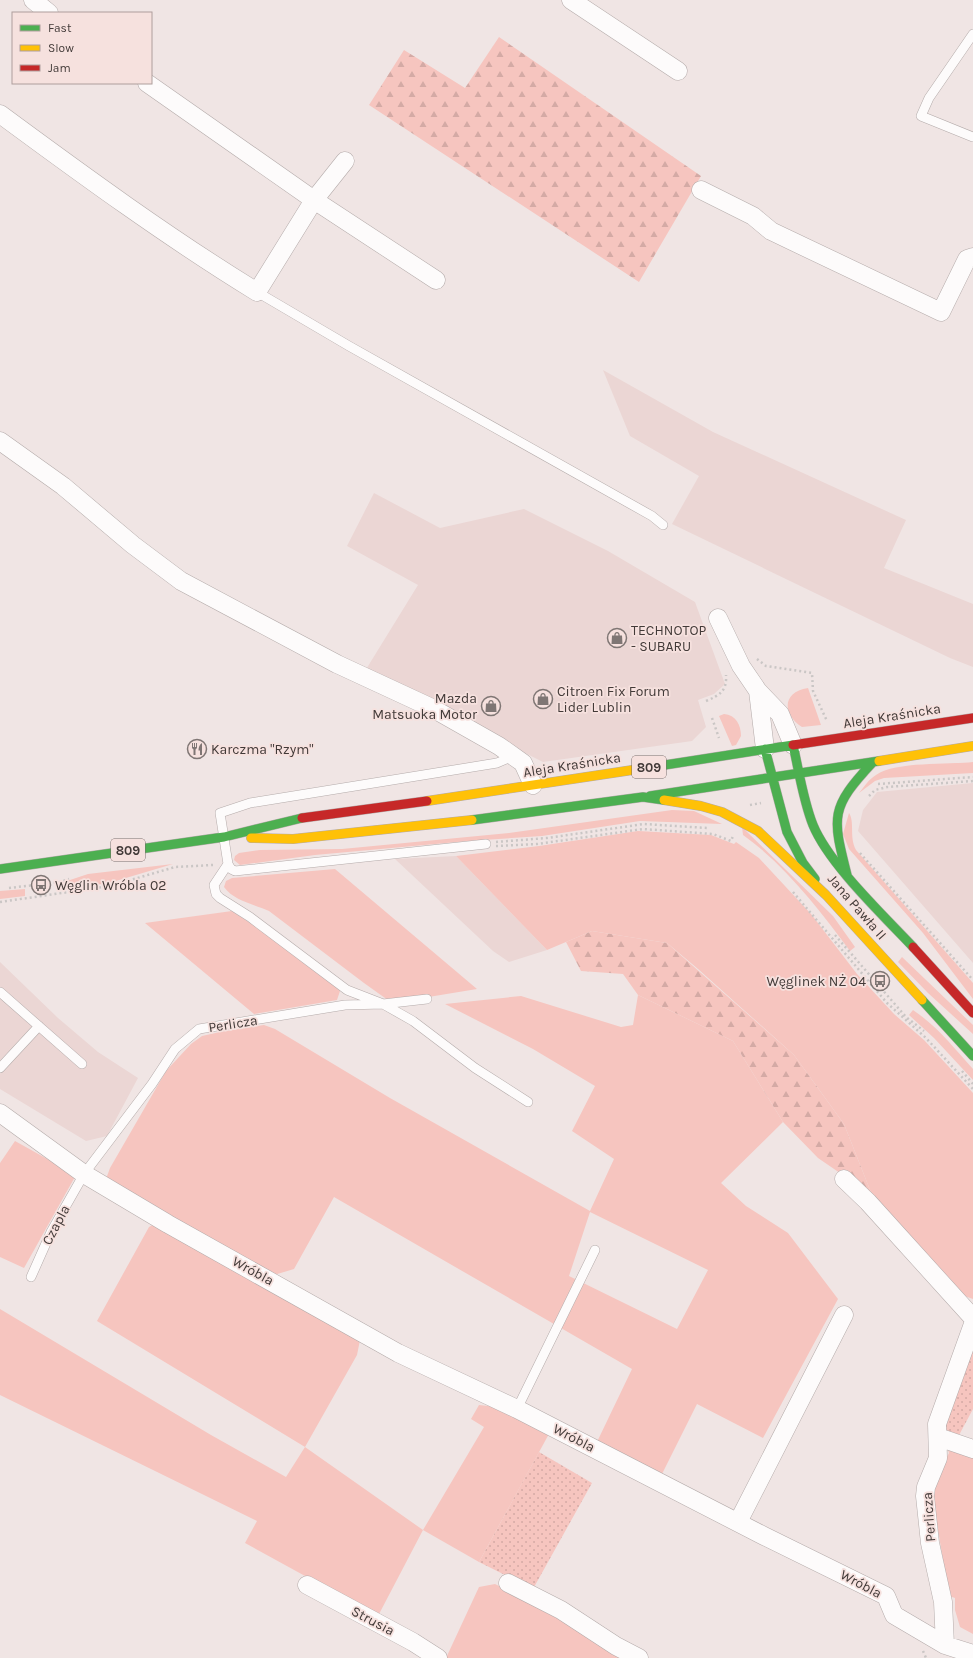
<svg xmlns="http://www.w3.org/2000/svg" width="973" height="1658" font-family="Karla,sans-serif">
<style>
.built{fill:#ebd6d4}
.green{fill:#f6c5bf;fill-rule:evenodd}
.forest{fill:url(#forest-firs)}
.garden{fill:url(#garden-dots)}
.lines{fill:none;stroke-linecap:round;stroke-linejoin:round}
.lane-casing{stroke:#b4abaa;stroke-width:10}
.street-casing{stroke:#b4abaa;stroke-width:19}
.fast-casing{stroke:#b4abaa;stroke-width:10}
.slow-casing{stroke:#b4abaa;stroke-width:10}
.jam-casing{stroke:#b4abaa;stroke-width:10}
.path{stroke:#cac6c5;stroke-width:2.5;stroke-dasharray:2 3;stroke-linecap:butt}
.lane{stroke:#fdfbfb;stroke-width:9}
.street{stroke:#fdfbfb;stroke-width:18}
.fast{stroke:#4caf50;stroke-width:9}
.slow{stroke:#ffc107;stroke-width:9}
.jam{stroke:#c62828;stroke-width:9}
.labels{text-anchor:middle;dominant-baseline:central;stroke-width:3.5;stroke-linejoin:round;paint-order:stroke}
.shield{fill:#f6e1de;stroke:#786c6a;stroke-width:1}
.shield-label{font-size:13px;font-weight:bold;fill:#423a38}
.poi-label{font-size:14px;fill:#423a38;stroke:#f6e1de;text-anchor:start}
.street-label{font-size:14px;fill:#423a38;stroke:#f6e1de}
</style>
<defs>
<pattern id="forest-firs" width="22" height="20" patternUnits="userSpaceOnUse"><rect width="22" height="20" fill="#f6c5bf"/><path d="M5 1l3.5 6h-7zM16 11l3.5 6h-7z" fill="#d4aaa5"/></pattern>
<pattern id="garden-dots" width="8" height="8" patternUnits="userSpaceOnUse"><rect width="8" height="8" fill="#f6c5bf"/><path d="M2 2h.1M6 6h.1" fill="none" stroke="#d4aaa5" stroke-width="1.8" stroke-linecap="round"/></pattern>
</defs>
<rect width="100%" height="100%" fill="#f0e5e4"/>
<path class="built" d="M603,370L713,432L906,520L884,568L973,604V667L950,658L672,524L699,476L630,436Z
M374,493L440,528L524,509L608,551L695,602L725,684L714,694L698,700L706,727L692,741L543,762L449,715L365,671L418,585L347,546Z
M973,783V963L858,831L863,810L877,792Z
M456,856L547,950L509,962L493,951L395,859Z
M0,962L58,1018L98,1052L138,1078L107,1136L86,1141L0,1089Z"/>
<path class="green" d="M808,688L821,725L802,727C782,714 782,692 808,688Z
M724,714C736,715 741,725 741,736L736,745L732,746L719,716Z
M973,762V773L884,778L875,781L859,793C864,787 869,779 876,775C896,761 948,765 973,762Z
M672,810L694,811L722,824L640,821L542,836L468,841L315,855L240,865L234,860L235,856L239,853L260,850L342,849L509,833Z
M849,813C855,822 849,837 856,850L973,983V999L923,933L849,849L843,834Z
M742,827L833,916L855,947L850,951C820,910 784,864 743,835Z
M638,831L711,835L734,844L736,842L759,858L811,914L857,974L894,1014L924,1040L973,1093V1299L959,1294L872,1195L844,1124L794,1055L698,969L667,943L592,931L547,950L456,856L539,846Z
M173,864L109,883L59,890L58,884L88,874Z
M335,869L477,989L392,1003L364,983L269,911C254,904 234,901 224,887L226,881L232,878Z
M25,889V896L0,899V891Z
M232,911L264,932L336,986L340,991L337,1000L254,1014L145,923Z
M902,957L973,1025V1034L928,993L898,962Z
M638,995L733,1041L783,1122L721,1183L746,1206L788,1233L838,1299L763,1438L697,1404L660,1478L596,1444L632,1369L334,1197L294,1269L274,1275L106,1179L110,1168L166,1071L191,1044L202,1036L220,1032L264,1025L275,1029L390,1098L590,1211L614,1159L572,1131L595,1086L533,1049L445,1004L521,996L621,1027L633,1025ZM590,1212L708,1270L677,1329L569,1276Z
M913,1010C937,1026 954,1048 973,1069V1080L934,1038L909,1015Z
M15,1141L76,1175L24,1268L0,1257V1163Z
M156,1223L360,1340L357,1355L305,1447L423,1530L484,1427L471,1419L479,1405L497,1407L550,1432L479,1562L423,1530L378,1616L245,1543L257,1521L0,1395V1309L211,1435L286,1477L305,1447L97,1321L149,1227Z
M947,1447L973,1455V1634L960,1627L955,1610V1598L949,1596L933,1500L936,1478L949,1453Z
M495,1584L556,1613L626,1658H446L479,1587Z"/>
<path class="forest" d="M499,37L701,176L639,282L369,105L404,50L465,88Z
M592,931L667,943L794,1055L844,1124L872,1195L818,1158L783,1122L733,1041L638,995L623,974L581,971L566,942Z"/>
<path class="garden" d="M973,1343V1409L958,1437L941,1432Z
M539,1452L592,1483L533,1589L479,1562Z"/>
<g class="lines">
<defs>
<path id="lane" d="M973,34L929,98L921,116L973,137
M257,292L349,346L652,516L663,525
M486,844L235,871L231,869L228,864L220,813L250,803L497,763L513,756
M228,864L214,885L216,894L220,898L250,917L347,990L383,1004L413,1021L475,1068L528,1102
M0,992L82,1064
M0,1068L39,1026
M31,1277L51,1232L84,1174L152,1084L175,1049L199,1029L345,1005L383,1004L427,999
M517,1409L595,1250"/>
<path id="street" d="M33,0L49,13
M571,0L678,71
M147,83L314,200L436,280
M0,114C84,176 169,238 257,292L314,200L345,161
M701,190L753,216L771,231L941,312L967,259L973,257
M0,441L63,486L133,545L181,581L337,664L432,708L499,746L523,763L533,785
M718,618L741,666L758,691L780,714L793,745
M758,691L765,749
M0,1113L84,1174L168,1224L398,1353L517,1409L764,1536L886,1596L894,1615L945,1645L973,1654
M844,1179L868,1202L973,1318
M938,1437L973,1449
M738,1522L844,1315
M508,1583L561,1610L616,1646L639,1658
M307,1585L413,1642L438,1658
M945,1645L943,1602L930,1543L925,1496L926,1487L938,1458L937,1424L973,1324"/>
<path id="fast" d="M765,749L787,832L803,863L815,879
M639,769L793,745C799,771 803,800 813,825C829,864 883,915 913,947
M650,796L879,761
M472,820L643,797L664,800
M0,869L224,837L302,818
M847,875C832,816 830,808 873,762
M922,1000L973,1056"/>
<path id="slow" d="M879,761L973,746
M664,800L701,806L722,812L758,831L826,895L922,1000
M427,801L639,769
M251,838L293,839L472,820"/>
<path id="jam" d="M793,745L973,718
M302,818L427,801
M913,947L973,1013"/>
</defs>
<use href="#lane" class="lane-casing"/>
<use href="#street" class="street-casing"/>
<use href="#fast" class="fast-casing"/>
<use href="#slow" class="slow-casing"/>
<use href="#jam" class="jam-casing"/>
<path class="path" d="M757,659L766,666L812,673L813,691L827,721
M706,701C720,695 727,691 726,675
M712,718L719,738
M878,784L973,777
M869,796L875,790L887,787L973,781
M750,805L761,803
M496,842L547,838L644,824L707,828
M496,846L537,844L643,829L713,834L731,841L733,836
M860,853L973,980
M9,888L60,882L69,879
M793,892L887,1003L926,1038L973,1089
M0,902L110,886L175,867L213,865
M835,935L906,1017L924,1031
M962,1071L973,1084
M923,1651L926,1658"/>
<use href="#lane" class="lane"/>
<use href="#street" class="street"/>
<use href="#fast" class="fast"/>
<use href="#slow" class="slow"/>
<use href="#jam" class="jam"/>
</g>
<defs>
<symbol id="shop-ring" viewBox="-11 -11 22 22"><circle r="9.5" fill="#f6e1de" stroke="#7f7674" stroke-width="1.5"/><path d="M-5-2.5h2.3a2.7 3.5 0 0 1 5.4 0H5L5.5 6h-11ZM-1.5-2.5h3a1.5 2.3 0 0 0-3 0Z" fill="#7f7674"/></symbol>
<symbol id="restaurant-ring" viewBox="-11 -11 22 22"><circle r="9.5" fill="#f6e1de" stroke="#7f7674" stroke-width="1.5"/><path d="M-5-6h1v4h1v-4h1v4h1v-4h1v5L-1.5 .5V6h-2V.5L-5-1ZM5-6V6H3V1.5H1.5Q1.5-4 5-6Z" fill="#7f7674"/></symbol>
<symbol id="bus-ring" viewBox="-11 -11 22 22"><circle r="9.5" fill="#f6e1de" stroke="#7f7674" stroke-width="1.5"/><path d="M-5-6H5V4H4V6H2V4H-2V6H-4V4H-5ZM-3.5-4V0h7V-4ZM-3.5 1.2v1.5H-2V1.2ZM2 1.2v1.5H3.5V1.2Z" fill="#7f7674"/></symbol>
</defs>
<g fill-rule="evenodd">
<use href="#shop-ring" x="606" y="627" width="22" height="22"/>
<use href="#shop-ring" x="532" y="688" width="22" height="22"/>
<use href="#shop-ring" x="480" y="695" width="22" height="22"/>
<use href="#restaurant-ring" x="186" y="738" width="22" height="22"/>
<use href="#bus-ring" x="30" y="874" width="22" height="22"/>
<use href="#bus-ring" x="869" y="970" width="22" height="22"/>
</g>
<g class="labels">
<g class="shield">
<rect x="632" y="756" width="34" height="22" rx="3"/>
<rect x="111" y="839" width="34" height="22" rx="3"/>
</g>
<g class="shield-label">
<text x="649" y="767">809</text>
<text x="128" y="850">809</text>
</g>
<g class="poi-label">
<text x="631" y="630">TECHNOTOP<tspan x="631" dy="16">- SUBARU</tspan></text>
<text x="557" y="691">Citroen Fix Forum<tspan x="557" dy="16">Lider Lublin</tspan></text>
<text x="477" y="698" text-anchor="end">Mazda<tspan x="477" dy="16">Matsuoka Motor</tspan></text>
<text x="211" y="749">Karczma "Rzym"</text>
<text x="55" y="885">Węglin Wróbla 02</text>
<text x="866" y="981" text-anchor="end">Węglinek NŻ 04</text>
</g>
<g class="street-label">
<text transform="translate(892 716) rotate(-9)">Aleja Kraśnicka</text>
<text transform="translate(572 765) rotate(-9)">Aleja Kraśnicka</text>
<text transform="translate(857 907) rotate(49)">Jana Pawła II</text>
<text transform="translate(233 1024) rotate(-9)">Perlicza</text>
<text transform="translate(56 1225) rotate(-62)">Czapla</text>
<text transform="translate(253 1271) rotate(29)">Wróbla</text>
<text transform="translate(574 1438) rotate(27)">Wróbla</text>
<text transform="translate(929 1517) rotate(-94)">Perlicza</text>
<text transform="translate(861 1584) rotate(28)">Wróbla</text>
<text transform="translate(373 1621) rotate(28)">Strusia</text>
</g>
</g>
<rect x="12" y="12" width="140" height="72" fill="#f6e1de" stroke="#ae9e9c"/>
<rect x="20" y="25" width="20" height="6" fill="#4caf50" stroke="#ae9e9c"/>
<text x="48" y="32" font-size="12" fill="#423a38">Fast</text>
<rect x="20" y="45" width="20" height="6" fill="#ffc107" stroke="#ae9e9c"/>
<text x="48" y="52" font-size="12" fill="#423a38">Slow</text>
<rect x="20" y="65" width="20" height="6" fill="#c62828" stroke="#ae9e9c"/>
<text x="48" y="72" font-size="12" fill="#423a38">Jam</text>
</svg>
